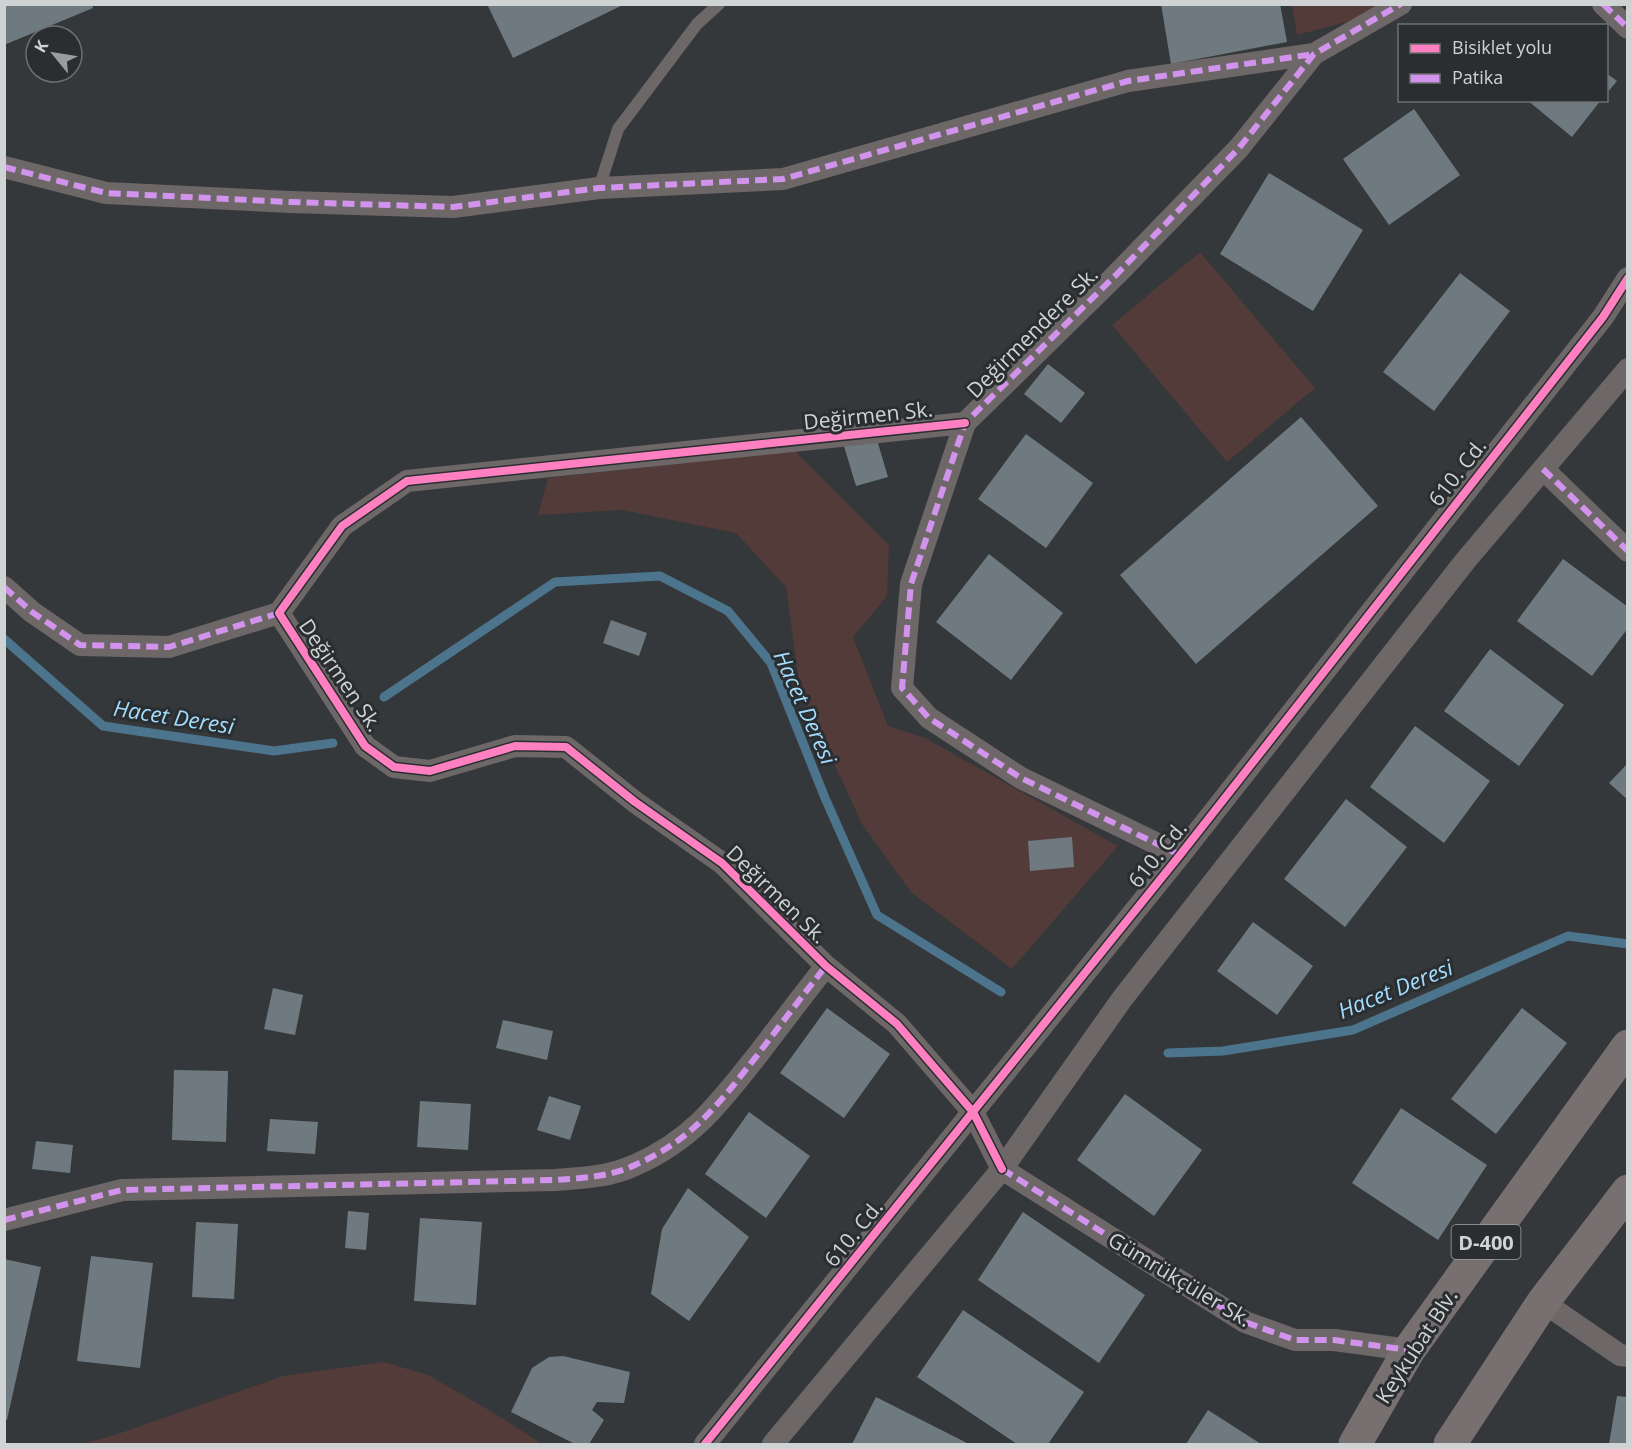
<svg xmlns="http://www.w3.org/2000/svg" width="1632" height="1449" font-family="'Open Sans',sans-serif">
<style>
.green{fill:#523b39}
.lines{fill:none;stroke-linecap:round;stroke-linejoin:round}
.stream{stroke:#4c758d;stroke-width:9}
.building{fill:#6f7a80}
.service{stroke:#6d6867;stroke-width:12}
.minor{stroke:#6d6867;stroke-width:22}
.trunk{stroke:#787070;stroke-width:33}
.quiet{stroke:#d193ec;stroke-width:6;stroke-dasharray:12 6;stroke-linecap:butt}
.cycleway-casing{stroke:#2a2e30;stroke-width:11}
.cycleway{stroke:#ff80c0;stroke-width:8}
.labels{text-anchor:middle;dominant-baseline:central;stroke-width:6;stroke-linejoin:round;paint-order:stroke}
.shield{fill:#2a2e30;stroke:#9ea2a3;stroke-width:1.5}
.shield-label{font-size:20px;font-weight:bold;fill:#d0d3d4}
.street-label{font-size:21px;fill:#d0d3d4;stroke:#2a2e30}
.water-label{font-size:22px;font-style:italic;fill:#a3dcfe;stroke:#2a2e30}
</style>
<rect width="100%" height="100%" fill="#35383a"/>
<path class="green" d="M1292,5H1377L1372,15L1297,35Z
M1200,252L1315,388L1227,462L1112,325Z
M794,450L889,545L887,596L853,637L888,726L925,738L1118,846L1012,969L911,892L862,824L800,689L786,587L736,533L622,510L538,515L548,478Z
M384,1362L428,1375L494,1413L542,1444H82L115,1435L283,1376Z"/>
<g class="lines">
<path class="stream" d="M4,639L103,726L274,751L333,743
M384,697L555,582L660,576L728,611L771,663L825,798L877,915L1001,992
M1168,1053L1223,1051L1353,1030L1568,936L1628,944"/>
</g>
<path class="building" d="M4,4H92L93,8L4,45Z
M487,4H625L513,58Z
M1161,4H1280L1287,42L1171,64Z
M1606,73L1617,81L1606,94Z
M1527,100H1601L1572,137Z
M1414,109L1460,175L1389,225L1343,159Z
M1269,173L1363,230L1313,311L1220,254Z
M1460,273L1510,311L1434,411L1383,372Z
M1048,364L1085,393L1061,423L1024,394Z
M1301,417L1378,506L1196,664L1120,575Z
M875,433L888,477L856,486L843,443Z
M1026,434L1093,483L1046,548L978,499Z
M989,554L1063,613L1011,680L936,622Z
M1563,559L1628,607V628L1592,676L1517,621Z
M611,620L647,633L639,656L603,643Z
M1490,649L1564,705L1519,766L1444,711Z
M1415,726L1490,781L1444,843L1370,787Z
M1628,763V800L1609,783Z
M1346,799L1407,847L1345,927L1284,879Z
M1072,837L1074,867L1030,871L1028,841Z
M1253,922L1313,966L1277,1015L1217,971Z
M273,988L303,995L295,1035L264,1029Z
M827,1008L890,1054L844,1118L780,1073Z
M1522,1008L1567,1043L1496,1134L1451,1099Z
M503,1020L553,1031L547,1060L496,1048Z
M174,1070L228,1071L226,1142L172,1140Z
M1125,1094L1202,1150L1154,1216L1077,1160Z
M549,1096L581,1106L570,1140L537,1130Z
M420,1101L471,1104L468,1150L417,1147Z
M1401,1108L1487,1165L1438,1240L1352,1183Z
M749,1112L810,1156L766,1218L705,1174Z
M270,1119L318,1122L315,1154L267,1151Z
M36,1141L73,1145L70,1173L32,1169Z
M688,1188L749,1237L689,1321L651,1294L662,1229Z
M348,1211L369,1213L366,1250L345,1248Z
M1023,1212L1145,1295L1099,1363L978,1280Z
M420,1218L482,1222L476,1305L414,1301Z
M196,1222L238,1224L234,1299L192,1297Z
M91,1256L153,1263L140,1368L77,1361Z
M4,1259L41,1267L7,1420H4Z
M963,1310L1084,1392L1048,1444H1017L917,1377Z
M563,1356L630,1372L624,1403L597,1402L592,1410L604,1420L589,1444H575L511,1412L532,1368L549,1357Z
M1617,1396L1628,1397V1444H1609Z
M876,1397L969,1444H852Z
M1208,1410L1261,1444H1186Z"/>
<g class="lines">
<path class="service" d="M599,188L618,129L697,24L719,4"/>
<path class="minor" d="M1603,4L1628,28
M4,167L106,193L290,202L453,207L599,188L783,179L1128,81L1314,54
M965,423L407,481L342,526L279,613L365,746L394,767L430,771L515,746L566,747L635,802L722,863L826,966L897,1024L973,1112L1002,1169
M1543,469L1628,551
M4,587L32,612L80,645L169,647L279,613
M1180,855L1021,778L929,718L902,688L911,584L965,423L1116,275L1239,148L1314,54L1401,4
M1002,1169L1245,1322L1295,1340H1334L1409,1350
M4,1220L122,1190L555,1180C582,1178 610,1177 635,1165C693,1140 721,1101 759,1053C781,1024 803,995 826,966
M1543,1302L1620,1355L1628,1356
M705,1444L1180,855L1603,317L1628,278
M773,1444L1002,1169L1122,999L1466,560L1628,369"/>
<path class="trunk" d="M1355,1444L1409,1350L1628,1046
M1450,1444L1543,1302L1628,1191"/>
<path class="quiet" d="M1603,4L1628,28
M4,167L106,193L290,202L453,207L599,188L783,179L1128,81L1314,54
M1543,469L1628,551
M4,587L32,612L80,645L169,647L279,613
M1180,855L1021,778L929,718L902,688L911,584L965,423L1116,275L1239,148L1314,54L1401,4
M1002,1169L1245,1322L1295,1340H1334L1409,1350
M4,1220L122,1190L555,1180C582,1178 610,1177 635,1165C693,1140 721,1101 759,1053C781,1024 803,995 826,966"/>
<defs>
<path id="cycleway" d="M965,423L407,481L342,526L279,613L365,746L394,767L430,771L515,746L566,747L635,802L722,863L826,966L897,1024L973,1112L1002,1169
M705,1444L1180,855L1603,317L1628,278"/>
</defs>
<use href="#cycleway" class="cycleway-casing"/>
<use href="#cycleway" class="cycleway"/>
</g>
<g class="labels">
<rect class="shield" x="1451.5" y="1225" width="69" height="34" rx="4.5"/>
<g class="shield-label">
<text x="1486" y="1242">D-400</text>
</g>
<g class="street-label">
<text transform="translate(1032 332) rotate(-45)">Değirmendere Sk.</text>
<text transform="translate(868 415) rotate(-6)">Değirmen Sk.</text>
<text transform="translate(1457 472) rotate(-52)">610. Cd.</text>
<text transform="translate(341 675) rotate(56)">Değirmen Sk.</text>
<text transform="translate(1157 854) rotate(-51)">610. Cd.</text>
<text transform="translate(777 894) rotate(44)">Değirmen Sk.</text>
<text transform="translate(853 1233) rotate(-51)">610. Cd.</text>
<text transform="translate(1180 1279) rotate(31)">Gümrükçüler Sk.</text>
<text transform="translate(1416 1346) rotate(-57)">Keykubat Blv.</text>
</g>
<g class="water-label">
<text transform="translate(806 707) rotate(66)">Hacet Deresi</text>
<text transform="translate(174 716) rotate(9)">Hacet Deresi</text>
<text transform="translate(1395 988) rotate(-22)">Hacet Deresi</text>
</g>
</g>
<rect width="1632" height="1449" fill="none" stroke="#d0d3d4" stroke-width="12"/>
<rect x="1398" y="24" width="210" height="78" fill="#2a2e30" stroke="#6c7072" stroke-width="1.5"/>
<rect x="1410" y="44" width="30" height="9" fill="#ff80c0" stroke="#6c7072" stroke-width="1.5"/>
<text x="1452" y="54" font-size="18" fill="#d0d3d4">Bisiklet yolu</text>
<rect x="1410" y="74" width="30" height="9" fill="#d193ec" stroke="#6c7072" stroke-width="1.5"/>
<text x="1452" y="84" font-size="18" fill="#d0d3d4">Patika</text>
<g transform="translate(54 54) rotate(300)"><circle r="28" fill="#2a2e30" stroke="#6c7072" stroke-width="1.5"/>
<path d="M0-4.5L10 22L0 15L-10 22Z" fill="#9a9d9e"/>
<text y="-9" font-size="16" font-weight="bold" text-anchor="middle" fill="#d0d3d4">K</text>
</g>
</svg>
